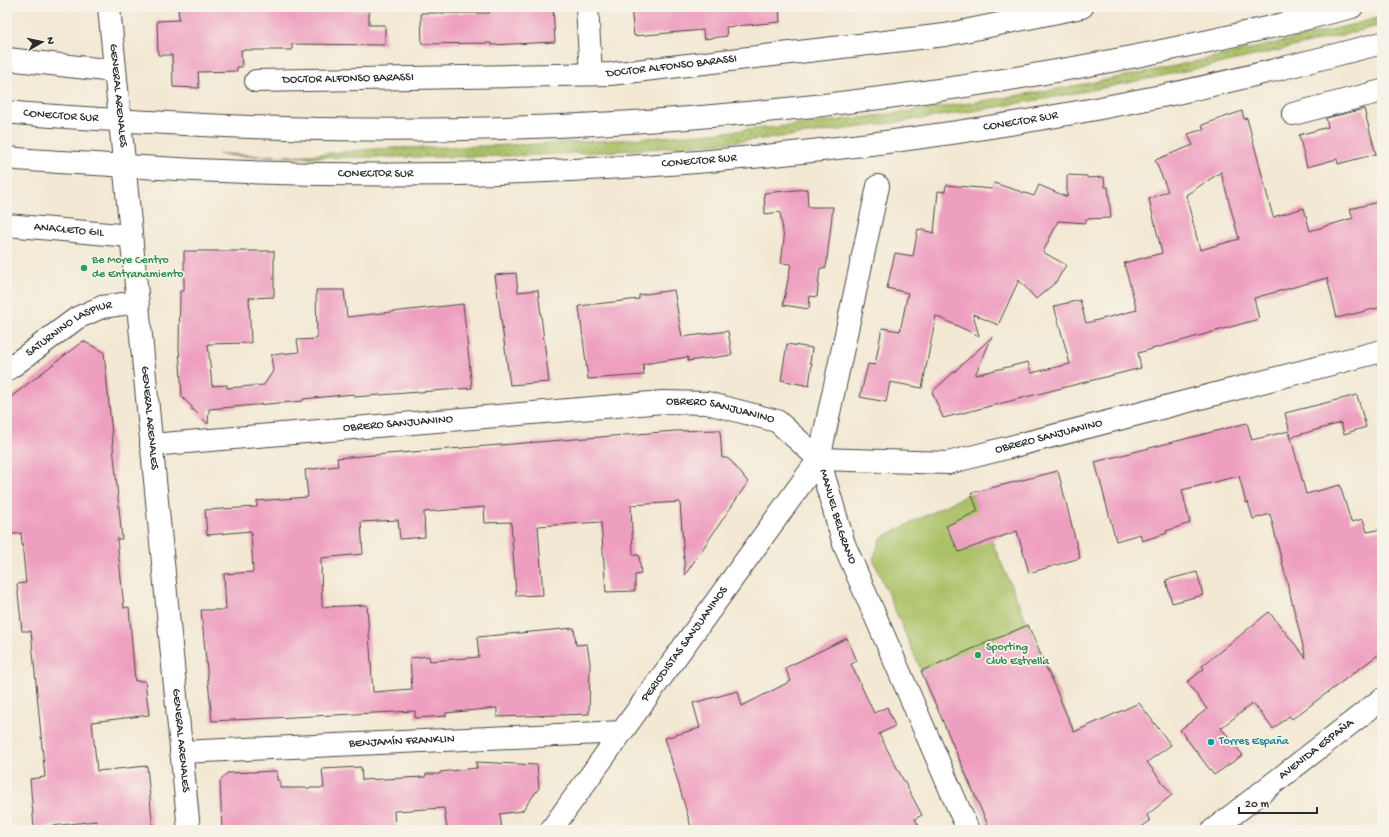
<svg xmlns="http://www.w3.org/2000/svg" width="1389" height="837" font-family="'Gochi Hand',sans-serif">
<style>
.grass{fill:url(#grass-dots);stroke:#6a7648}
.park{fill:#aac166;stroke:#6a7648}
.building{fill:#ee9fbf;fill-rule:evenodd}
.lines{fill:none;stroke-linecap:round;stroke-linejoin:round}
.minor-casing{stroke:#494744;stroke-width:24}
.major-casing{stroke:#494744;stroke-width:24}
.minor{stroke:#fff;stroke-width:22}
.major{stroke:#fff;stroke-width:22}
.leisure-dot{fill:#2e9e5b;stroke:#f7f3e8;stroke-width:1.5}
.culture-dot{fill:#0f9aa8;stroke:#f7f3e8;stroke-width:1.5}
.labels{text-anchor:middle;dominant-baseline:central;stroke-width:3.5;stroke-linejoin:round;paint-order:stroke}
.street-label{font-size:12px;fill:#2b2b2b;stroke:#f7f3e8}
.leisure-label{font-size:12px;fill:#27864d;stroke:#f7f3e8;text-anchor:start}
.culture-label{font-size:12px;fill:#0d838f;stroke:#f7f3e8;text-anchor:start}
</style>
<defs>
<pattern id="grass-dots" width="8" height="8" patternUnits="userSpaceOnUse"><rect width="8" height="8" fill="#aac166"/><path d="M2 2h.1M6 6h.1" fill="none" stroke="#8b9d54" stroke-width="1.8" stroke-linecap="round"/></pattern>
</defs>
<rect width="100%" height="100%" fill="#f7f3e8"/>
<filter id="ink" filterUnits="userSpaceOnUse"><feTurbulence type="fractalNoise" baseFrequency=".025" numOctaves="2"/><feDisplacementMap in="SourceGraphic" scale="8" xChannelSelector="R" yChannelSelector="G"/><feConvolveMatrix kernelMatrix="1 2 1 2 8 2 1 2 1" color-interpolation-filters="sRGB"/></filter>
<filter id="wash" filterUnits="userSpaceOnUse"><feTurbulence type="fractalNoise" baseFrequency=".012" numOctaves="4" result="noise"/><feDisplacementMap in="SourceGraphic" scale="16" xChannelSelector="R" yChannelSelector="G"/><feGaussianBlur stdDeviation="0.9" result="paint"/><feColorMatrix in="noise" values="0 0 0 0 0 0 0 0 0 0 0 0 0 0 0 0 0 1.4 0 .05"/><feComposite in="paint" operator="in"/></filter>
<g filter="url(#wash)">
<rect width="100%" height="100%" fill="#f3e8d3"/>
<path class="grass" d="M1382,17V25C1066,106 734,159 407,157C360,157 313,158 266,156C251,156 233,157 219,154C239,154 259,156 278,156C318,156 357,149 396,148C634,145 871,124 1106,80C1199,62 1291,40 1382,17Z"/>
<path class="park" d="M971,493L1117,830H990L873,559L881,538Z"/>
<g id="blocks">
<path class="building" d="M178,7H340V9L369,10V25H385V45L292,44V50H241L242,67H237V71L198,72L199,88L173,87L172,55H158L157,21L179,20Z
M553,7L555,42L491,45V43L422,44L421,13H489V9Z
M631,7H779L780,22L726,27L727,36L704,39L703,30L634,36Z
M1364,109L1376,154L1338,164L1337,159L1307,167L1299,135L1328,127L1326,118Z
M1242,111L1244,119L1247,118L1273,217L1304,208L1310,231L1353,218L1350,209L1382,201V307L1337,318L1327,278L1254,298L1259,319L1138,353L1141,368L943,418L932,392L992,337L975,375L1028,362L1031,373L1070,364L1054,306L1080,300L1086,323L1137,310L1124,263L1162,253L1149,199L1168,191L1155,160L1193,145L1188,134L1204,129L1202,125ZM1221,172L1239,239L1200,250L1186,195Z
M1067,175L1087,176V178L1104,177L1105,187H1108L1111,218L1086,219V223L1058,221L1043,252L1066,265L1056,282L1036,299L1019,280L998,325L973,314L979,336L936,316L922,388L890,382L886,402L860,397L868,364L875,365L882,328L900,331L908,293L887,288L895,253L913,256L918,229L934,233L938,191L945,192L946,185L992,189L994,183L1034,196L1039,185L1067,197Z
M807,189L808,207H833L826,268H820L817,297L810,296L809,309L783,305L791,264L781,263L784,239L780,212L765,214L764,193Z
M184,251H274V297L249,298L251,343L208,344L212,386L227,385V388L264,385L273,371L271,355L299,352L297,340L317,339L316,290H344L347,317L463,304L472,388L354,397V394L303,399V401L209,409L208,424L194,410H192V407L182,397L179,347L180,291H184Z
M516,273L518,292L538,290L549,382L510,385L495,275Z
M674,290L682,337L728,331L732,355L688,361V357L643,364L644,375L588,379L579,306L639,299V295Z
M83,341L104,352L122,539H117L124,608L129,607L135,681H145L149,715L92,722L97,771L147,766L153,830H97L96,821L34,828L30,779L45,777L31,631H22L17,584L26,583L21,533L7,535V400Z
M787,344L812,348L810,363H812L809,386L781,380Z
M1357,395L1366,427L1344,434L1341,423L1291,437L1285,413Z
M1247,423L1252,440L1289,431L1306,494L1340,485L1351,522L1363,519L1367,532L1382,529V652L1292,719L1289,716L1273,729L1253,703L1221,728L1243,755L1214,775L1180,730L1207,709L1187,682L1204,669L1202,666L1269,612L1306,658L1270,514L1253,519L1248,502L1246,503L1239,476L1182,490L1190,523L1166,531L1167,533L1142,541L1140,534L1116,541L1095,462Z
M720,430L722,458H727L732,462L748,482L685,575L680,502L631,505L633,555H639L641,574L635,575V591L606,592L601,522L538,526L543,595L516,596L511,522L485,523L484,507L424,512L425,537L400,539L398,520L361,522L363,554L321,558L322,607L367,605L373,692L412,689L410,658L429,656L430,661L479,657L477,637L574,628L576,645L587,644L590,663L589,714L497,717V708L446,713V716L415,718V711L212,721L201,610H226L224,574L253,572L251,531L207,535L205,510L257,507V501L308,497L305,470L338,466L337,458L675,431Z
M1058,471L1080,558L1029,573L1017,531L959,552L946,526L978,511L971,493Z
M1197,572L1203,595L1172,603L1166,580Z
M1028,625L1074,732L1139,703L1171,745L1147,762L1172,795L1147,815L1150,821L1137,830H990L921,671Z
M847,638L857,661L851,664L874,713L887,707L895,726L879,734L922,815L915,819L921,830H692L665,738L700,728L693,703L738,691L742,706L791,681L785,668Z
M476,762L537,765L539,788L522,811L500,814L502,830H447L444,808L394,811L395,830H327L326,826L277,830H222L220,781L227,773L277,771V780L280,781V788H324L322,769L361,767L362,780L425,777L426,774H440V772L477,768Z"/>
</g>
</g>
<g filter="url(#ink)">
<use href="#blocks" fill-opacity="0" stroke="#494744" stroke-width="1"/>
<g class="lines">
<defs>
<g id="minor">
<path id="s1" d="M109,7L189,830"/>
<path d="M587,7L591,74"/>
<path d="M7,59L114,71"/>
<path id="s2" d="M256,81L610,74L945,35L1082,7"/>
<path d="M1293,114L1382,91"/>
<path id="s3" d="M878,186L819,459L844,544L968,830"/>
<path id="s4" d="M7,225L130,236"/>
<path id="s5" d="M7,370L77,318L102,307L137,302"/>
<path id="s6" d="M151,445L663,402L707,403L777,421L819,459L948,463L1382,351"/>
<path id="s7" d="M181,752L622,732"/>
<path id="s8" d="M551,830L819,459"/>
</g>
<g id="major">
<path id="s9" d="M7,112C54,117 102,119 150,122C554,148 960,108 1352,7"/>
<path id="s10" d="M7,158C46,162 86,163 125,166C475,189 828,165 1172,94C1242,79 1312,61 1382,43"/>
<path id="s11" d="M1213,830L1382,699"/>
</g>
</defs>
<use href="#minor" class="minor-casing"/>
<use href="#major" class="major-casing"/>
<use href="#minor" class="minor"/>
<use href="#major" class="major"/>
</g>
</g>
<g class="leisure-dot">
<circle cx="84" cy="268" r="4"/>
<circle cx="978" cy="655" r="4"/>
</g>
<circle class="culture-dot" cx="1211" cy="742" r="4"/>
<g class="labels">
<g class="street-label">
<text stroke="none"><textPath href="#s2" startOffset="416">DOCTOR ALFONSO BARASSI</textPath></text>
<text stroke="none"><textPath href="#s2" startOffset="92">DOCTOR ALFONSO BARASSI</textPath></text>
<text stroke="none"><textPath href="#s1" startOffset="89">GENERAL ARENALES</textPath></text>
<text stroke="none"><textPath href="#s9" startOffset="54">CONECTOR SUR</textPath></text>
<text stroke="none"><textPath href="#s10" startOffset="1017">CONECTOR SUR</textPath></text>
<text stroke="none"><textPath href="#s10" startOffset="693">CONECTOR SUR</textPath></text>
<text stroke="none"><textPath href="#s10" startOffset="369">CONECTOR SUR</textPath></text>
<text stroke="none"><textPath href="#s4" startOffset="62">ANACLETO GIL</textPath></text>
<text stroke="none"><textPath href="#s5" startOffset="75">SATURNINO LASPIUR</textPath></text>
<text stroke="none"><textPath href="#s6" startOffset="572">OBRERO SANJUANINO</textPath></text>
<text stroke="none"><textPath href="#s1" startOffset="413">GENERAL ARENALES</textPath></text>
<text stroke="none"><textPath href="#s6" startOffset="248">OBRERO SANJUANINO</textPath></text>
<text stroke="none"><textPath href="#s6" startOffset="920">OBRERO SANJUANINO</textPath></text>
<text stroke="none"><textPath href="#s3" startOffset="340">MANUEL BELGRANO</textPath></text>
<text stroke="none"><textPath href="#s8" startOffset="229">PERIODISTAS SANJUANINOS</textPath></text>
<text stroke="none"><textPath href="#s1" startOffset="737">GENERAL ARENALES</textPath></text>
<text stroke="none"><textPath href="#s7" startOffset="221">BENJAMÍN FRANKLIN</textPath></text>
<text stroke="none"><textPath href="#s11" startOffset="131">AVENIDA ESPAÑA</textPath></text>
</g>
<g class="leisure-label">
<text x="92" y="261">Be More Centro<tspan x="92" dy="14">de Entranamiento</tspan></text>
<text x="986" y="648">Sporting<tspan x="986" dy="14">Club Estrella</tspan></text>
</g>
<g class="culture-label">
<text x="1219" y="742">Torres España</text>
</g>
</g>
<rect width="1389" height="837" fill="none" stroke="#f7f3e8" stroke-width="24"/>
<g transform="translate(42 42) rotate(81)" stroke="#f7f3e8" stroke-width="3" paint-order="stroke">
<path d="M0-3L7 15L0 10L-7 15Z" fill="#2b2b2b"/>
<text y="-6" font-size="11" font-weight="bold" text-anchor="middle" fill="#2b2b2b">N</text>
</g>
<path d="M1239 807v6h78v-6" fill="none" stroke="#2b2b2b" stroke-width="2"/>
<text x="1245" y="807" font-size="12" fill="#2b2b2b" stroke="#f7f3e8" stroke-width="3" paint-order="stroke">20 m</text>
</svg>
